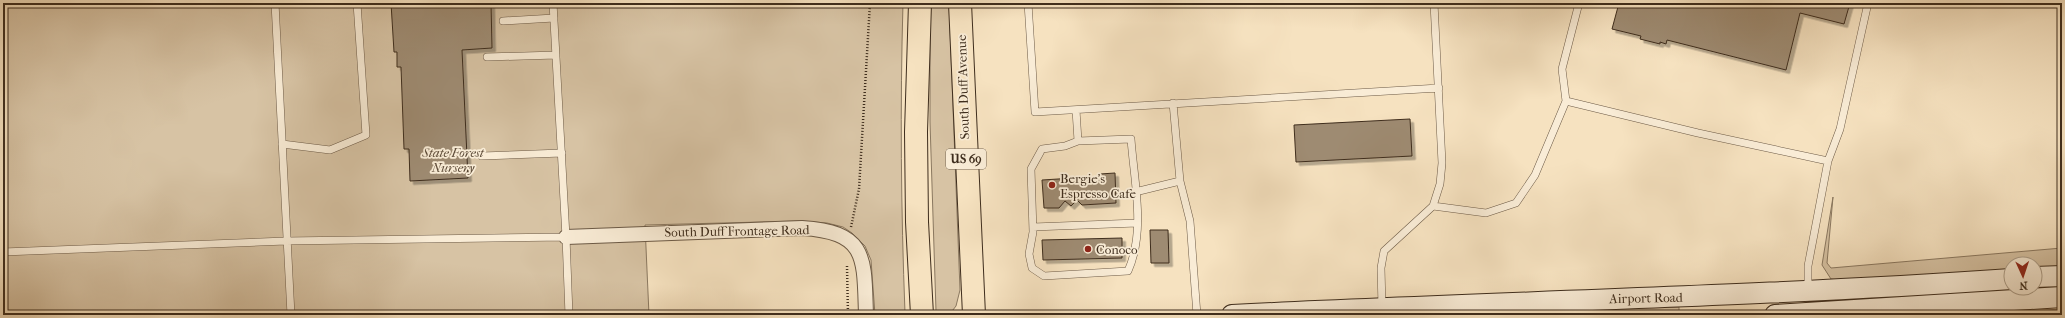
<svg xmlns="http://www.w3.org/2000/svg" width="2065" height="318" font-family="'IM FELL French Canon',serif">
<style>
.green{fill:#d7c3a4;stroke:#8a7860}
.building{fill:#9e8b72;stroke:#3e2d1d;filter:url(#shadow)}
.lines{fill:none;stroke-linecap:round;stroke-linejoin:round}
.service-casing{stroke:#6c5a46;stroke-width:8}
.minor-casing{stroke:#6c5a46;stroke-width:16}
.secondary-casing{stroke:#3e2d1d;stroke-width:22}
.primary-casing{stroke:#3e2d1d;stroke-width:24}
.path{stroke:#3e2d1d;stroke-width:2.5;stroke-dasharray:1 2;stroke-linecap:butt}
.service{stroke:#f9ecd6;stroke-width:7}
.minor{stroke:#f9ecd6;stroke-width:14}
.secondary{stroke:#f9ecd6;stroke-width:20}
.primary{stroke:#f6e2c0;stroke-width:22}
.poi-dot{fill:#8f2418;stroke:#f9ecd6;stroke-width:1.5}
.labels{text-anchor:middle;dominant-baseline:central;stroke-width:3.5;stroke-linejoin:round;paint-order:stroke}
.shield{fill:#f9ecd6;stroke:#766654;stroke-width:1}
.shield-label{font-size:12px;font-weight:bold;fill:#3e2d1d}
.street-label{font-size:13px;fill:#3e2d1d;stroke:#f9ecd6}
.park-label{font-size:13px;font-style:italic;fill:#5d4b38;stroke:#f9ecd6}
.poi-label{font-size:13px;fill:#3e2d1d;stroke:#f9ecd6;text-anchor:start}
</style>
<defs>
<filter id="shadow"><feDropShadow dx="3.5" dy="3.5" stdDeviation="0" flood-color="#0004"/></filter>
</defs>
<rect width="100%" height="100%" fill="#f6e2c0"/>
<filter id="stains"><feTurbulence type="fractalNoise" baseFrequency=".005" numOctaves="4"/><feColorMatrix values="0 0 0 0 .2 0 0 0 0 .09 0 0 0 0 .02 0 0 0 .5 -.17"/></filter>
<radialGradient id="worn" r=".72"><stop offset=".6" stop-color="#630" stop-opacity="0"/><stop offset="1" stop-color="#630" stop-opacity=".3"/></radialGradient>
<path class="green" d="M3,3H903C900,107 901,210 905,313L904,315H875L871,260L865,246L852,233L843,227L827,223L800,221L645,225L649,315H3Z
M930,3H949L960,290L956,306L949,315H938L936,311L930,122Z
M1833,197L1827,263L1831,268L2062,248V266L2035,268V264H2011V270L1846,281L1831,279L1822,265Z
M1679,307V312L1644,315H1498L1514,312L1601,308Z
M2062,309V315H1961Z"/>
<path class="building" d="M391,3H491L492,48L462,50L468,178L410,181L409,149H404L401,67H397V52H394Z
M1619,3H1850L1844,24L1800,13L1786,70L1667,40L1666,44L1660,42V44L1640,39L1641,36L1612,29Z
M1410,119L1412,156L1296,162L1294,125Z
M1115,173L1116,203L1082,205L1077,200L1071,206L1065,201L1059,208H1044L1042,180L1074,178L1080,183L1086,176L1093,182L1100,174Z
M1150,230H1168L1169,263H1151Z
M1122,238V258L1043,260L1042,240Z"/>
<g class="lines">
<defs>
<path id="service" d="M275,3L291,315
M553,3L566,237L569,315
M1028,3L1035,112L1439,88
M503,21L554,18
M487,57L556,55
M1566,101L1562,69L1579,3
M1173,103L1180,181L1190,221L1197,315
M1076,110L1078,141L1065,146L1042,149L1031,169L1033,232L1029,254L1032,268L1044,276L1128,271C1146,231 1134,181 1131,139L1078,141
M282,144L330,150L366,135L357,3
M482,156L562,153
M1135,192L1180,181
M1433,206L1486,213L1516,203L1535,175L1566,101L1698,133L1828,161
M1033,227L1137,223
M3,252L286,241L566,237
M1808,290V266L1828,161L1840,129L1868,3
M1382,307L1381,268L1384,251L1433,206L1440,184L1442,163L1434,3"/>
<path id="minor" d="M566,237L802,228C868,232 864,258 866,315"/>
<path id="secondary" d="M2035,277L2062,276
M1232,315C1492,302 1752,297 2011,279
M1775,315L2062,297"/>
<path id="primary" d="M920,3L916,132L917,222L922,315
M960,3L974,315"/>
</defs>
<use href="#service" class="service-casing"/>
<use href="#minor" class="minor-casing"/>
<use href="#secondary" class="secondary-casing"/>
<use href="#primary" class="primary-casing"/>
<path class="path" d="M851,227L859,189L870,3
M847,266L848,315"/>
<use href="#service" class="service"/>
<use href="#minor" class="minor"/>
<use href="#secondary" class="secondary"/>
<use href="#primary" class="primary"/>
</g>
<g class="poi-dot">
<circle cx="1052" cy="185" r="4"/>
<circle cx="1088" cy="249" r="4"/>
</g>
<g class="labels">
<rect class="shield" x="946" y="149" width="40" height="20" rx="3"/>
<g class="shield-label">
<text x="966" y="159">US 69</text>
</g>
<g class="street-label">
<text transform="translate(963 87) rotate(-92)">South Duff Avenue</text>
<text transform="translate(737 231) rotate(-1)">South Duff Frontage Road</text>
<text transform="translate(1646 298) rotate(-1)">Airport Road</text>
</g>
<g class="park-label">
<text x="453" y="152">State Forest<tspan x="453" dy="15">Nursery</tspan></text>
</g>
<g class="poi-label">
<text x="1060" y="178">Bergie's<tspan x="1060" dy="15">Espresso Cafe</tspan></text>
<text x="1096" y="249">Conoco</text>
</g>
</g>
<rect width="2065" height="318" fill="none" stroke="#f6e2c0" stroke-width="16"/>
<rect x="4" y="4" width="2057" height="310" fill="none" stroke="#3e2d1d" stroke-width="2"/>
<rect x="8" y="8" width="2049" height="302" fill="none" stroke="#3e2d1d"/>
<g transform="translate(2023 276) rotate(177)"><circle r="19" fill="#f9ecd6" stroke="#aea08c"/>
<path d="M0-3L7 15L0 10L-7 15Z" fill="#8f2418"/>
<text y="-6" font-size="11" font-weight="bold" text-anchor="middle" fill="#3e2d1d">N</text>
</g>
<rect width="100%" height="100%" filter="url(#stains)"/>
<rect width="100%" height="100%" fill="url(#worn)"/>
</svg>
